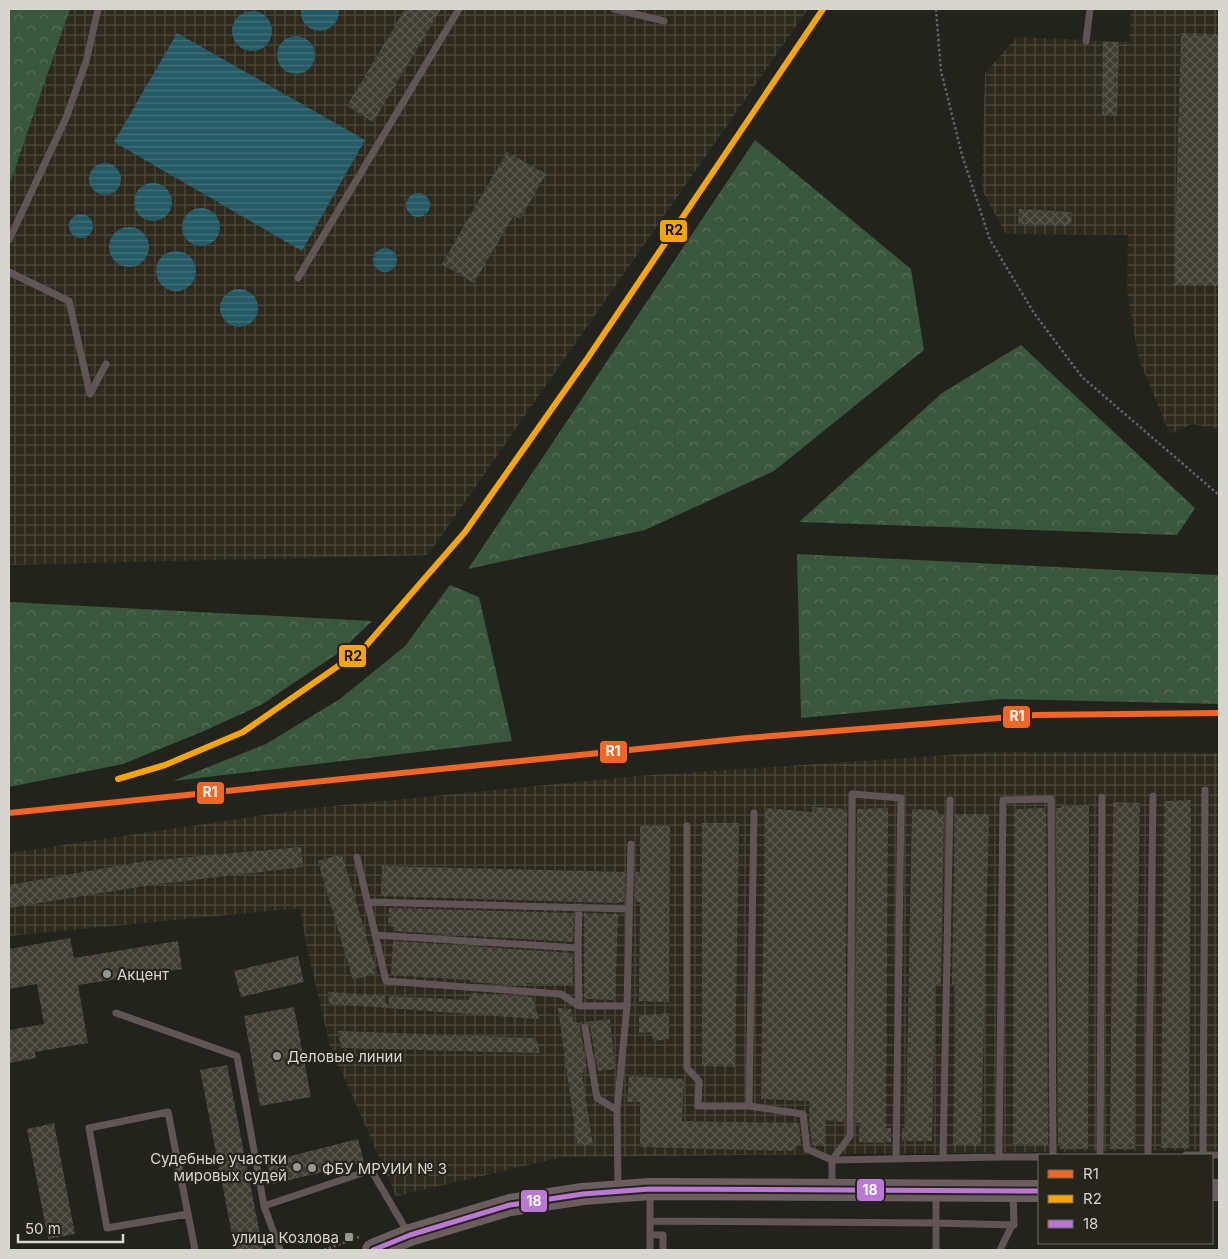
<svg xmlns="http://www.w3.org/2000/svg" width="1228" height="1259" font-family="Inter,sans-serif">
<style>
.industrial{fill:url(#industrial-grid)}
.forest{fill:url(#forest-crowns)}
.water{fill:url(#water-rules)}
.building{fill:url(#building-cross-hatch)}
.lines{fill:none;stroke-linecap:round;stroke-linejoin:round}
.path{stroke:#665e5f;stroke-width:2.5;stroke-dasharray:2.5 2.5;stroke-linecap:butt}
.service{stroke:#605456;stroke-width:7}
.primary{stroke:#6b5e5f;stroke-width:22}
.bus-1-casing{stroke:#26241b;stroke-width:9}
.bus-1{stroke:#ba77d6;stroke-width:5}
.rail-1-casing{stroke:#26241b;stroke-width:10}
.rail-2-casing{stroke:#26241b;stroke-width:10}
.rail-1{stroke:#f26522;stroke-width:6}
.rail-2{stroke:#f7a600;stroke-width:6}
.poi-dot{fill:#979791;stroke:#26241b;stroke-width:2}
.labels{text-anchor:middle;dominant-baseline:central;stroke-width:4.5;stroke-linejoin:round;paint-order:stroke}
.poi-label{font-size:15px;fill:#d6d5cf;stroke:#26241b;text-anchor:start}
.line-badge{stroke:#26241b;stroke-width:2}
.badge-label{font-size:14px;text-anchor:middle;font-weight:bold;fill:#fff}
.pale-badge-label{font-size:14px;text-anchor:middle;font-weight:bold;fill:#111}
</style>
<defs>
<pattern id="industrial-grid" width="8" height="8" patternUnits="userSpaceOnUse" patternTransform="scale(1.25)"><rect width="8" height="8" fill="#2d291c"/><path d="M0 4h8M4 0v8" fill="none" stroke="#4b473c"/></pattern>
<pattern id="forest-crowns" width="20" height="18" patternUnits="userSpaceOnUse" patternTransform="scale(1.25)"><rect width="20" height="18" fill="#39573c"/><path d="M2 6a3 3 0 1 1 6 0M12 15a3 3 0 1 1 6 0" fill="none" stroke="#556e57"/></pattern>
<pattern id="water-rules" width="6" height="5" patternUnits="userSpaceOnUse" patternTransform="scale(1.25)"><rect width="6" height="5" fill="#245a65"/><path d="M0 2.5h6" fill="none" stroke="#43717a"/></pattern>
<pattern id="building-cross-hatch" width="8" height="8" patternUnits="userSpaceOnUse" patternTransform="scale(1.25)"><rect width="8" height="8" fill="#403d33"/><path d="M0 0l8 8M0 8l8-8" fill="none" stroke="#5b5850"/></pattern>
</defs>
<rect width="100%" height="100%" fill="#23231e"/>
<path class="industrial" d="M70,9H808L428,555L9,565V186Z
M1131,9H1219V429L1192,424L1170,434L1139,360L1127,290L1128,235L1006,234L982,190L985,73L1017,37L1130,42Z
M995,752L1219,753V1150L563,1157L396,1196L344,1077L332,1055L307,948L300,908L9,936V853L312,808L638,776Z"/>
<path class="forest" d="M9,9H70L9,186Z
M755,140L911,269L924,350L774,471L645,530L468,569Z
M1021,345L1195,508L1177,535L799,522L942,393Z
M797,554L1217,575L1219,577V704L1001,699L801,718Z
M450,585L479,597L512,741L173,781L266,744L340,699L405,646Z
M9,602L372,621L340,652L261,705L204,731L123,764L9,787Z"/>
<path class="water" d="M301,9H339C340,38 299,38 301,9Z
M232 31a20 20 0 1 1 40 0a20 20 0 1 1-40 0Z
M177,33L365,140L302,251L114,142Z
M277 55a19 19 0 1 1 38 0a19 19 0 1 1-38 0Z
M89 179a16 16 0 1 1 32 0a16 16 0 1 1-32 0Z
M134 202a19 19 0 1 1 38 0a19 19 0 1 1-38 0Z
M406 205a12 12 0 1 1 24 0a12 12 0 1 1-24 0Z
M182 227a19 19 0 1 1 38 0a19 19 0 1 1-38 0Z
M69 226a12 12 0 1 1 24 0a12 12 0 1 1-24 0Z
M109 247a20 20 0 1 1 40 0a20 20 0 1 1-40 0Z
M373 260a12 12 0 1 1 24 0a12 12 0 1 1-24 0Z
M156 271a20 20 0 1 1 40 0a20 20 0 1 1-40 0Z
M220 308a19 19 0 1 1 38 0a19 19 0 1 1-38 0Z"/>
<path class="building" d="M405,9H441L373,122L347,106Z
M1181,33L1219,34L1218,286L1174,285Z
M1103,42H1119L1117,115H1102Z
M507,152L546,174L520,219L514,215L474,283L442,264Z
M1019,209L1072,212L1071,226L1018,224Z
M1191,800L1189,1148H1161L1164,801Z
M1113,802L1140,803L1134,1149H1110Z
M1089,805L1088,1149H1060V1145H1058L1056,808H1061V806Z
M812,807L847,809L845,1122L825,1120V1146L812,1145L809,1118V1101L761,1099L765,808L812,812Z
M888,808L886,1128H891V1142H886V1143L859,1142V1123H855L857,809Z
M1046,808L1048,1145L1013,1144L1014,809Z
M912,809L938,810V814H944L941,984H935L932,1141H902V1128H906Z
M955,814H989L981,1146L953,1145L956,984H952Z
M702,823H739L735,1067L702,1066Z
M640,825L670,826L669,1002L639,1001L640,902H635L636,872H640Z
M301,847L303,867L151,885L9,908V885L146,861Z
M342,854L377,973L353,980L318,861Z
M382,866L625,872L624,902H618V903L381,896Z
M389,908L574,913L573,942L393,931L394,927L388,926Z
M584,913L618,914L615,1000L584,999Z
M70,938L74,958L178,941L182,969L78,985L88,1043L35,1052L36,1058L9,1063V1030L44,1024L37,984L9,989V949Z
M393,941L573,953V986L526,983L528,986L470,982L471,980L391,975Z
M298,956L304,982L241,997L234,971Z
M328,992L384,995L388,1008L329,1004Z
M470,993L532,997L539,1019L388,1008L389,996L469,1000Z
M294,1007L311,1097L260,1106L244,1016Z
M558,1008L571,1009L574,1023L583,1022L580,1028L587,1072L582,1073L593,1146L577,1145Z
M669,1013V1039L653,1041L651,1032L639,1033V1016Z
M610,1019L615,1069L598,1071L590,1026L585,1022Z
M338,1031L536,1038L540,1053L341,1048Z
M227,1065L246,1163L263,1250H235L200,1070Z
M629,1076L684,1079L682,1121L799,1123L801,1146H796V1151L640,1147V1102H627Z
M54,1123L75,1234L48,1239L27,1129Z
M358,1139L364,1162L273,1184L267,1162Z"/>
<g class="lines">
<path class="path" d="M936,9L941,71L962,155L990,240L1034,313L1082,377L1219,495
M324,1250L359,1237"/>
<path class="service" d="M614,9L664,21
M1086,41L1090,9
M9,240L66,118L86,62L98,9
M9,272L69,301L90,394L106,364
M298,278L459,9
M754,813L749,1106L803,1114L807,1149L832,1160V1186
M687,826V1068L699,1081L698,1106H749
M357,857L386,981L561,994L579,1006H627L617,1110L618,1188
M368,902L629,909
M375,935L578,948L579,1006
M578,948L579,907
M627,1006L631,844
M116,1013L237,1056L264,1206
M585,1027L597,1098L617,1110
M1100,1155L1102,797
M1148,1155L1153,796
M1186,1155H1219
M1203,1155L1205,790
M1039,1157H999L1003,800L1051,799L1053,1155
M943,1158L950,800
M832,1160L850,1136L852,794L901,798L896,1159
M832,1160L999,1157
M650,1193V1250
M936,1193V1223L1014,1225L1013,1194
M188,1214L107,1228L89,1128L168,1112L195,1250
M650,1221L936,1223V1250
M650,1235H663V1250
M280,1250L264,1206L371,1170L408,1233
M1000,1250L1013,1223"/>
<path class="primary" d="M1212,1190H1219
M373,1250L410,1235L510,1205L583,1194L650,1189L1039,1191"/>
<defs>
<path id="bus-1" d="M373,1250L410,1235L510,1205L583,1194L650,1189L1039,1191"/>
</defs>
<use href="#bus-1" class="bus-1-casing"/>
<use href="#bus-1" class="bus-1"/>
<defs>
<path id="rail-1" d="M9,813L747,738L1036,715L1219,713"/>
<path id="rail-2" d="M118,779L165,765L243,732L364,648L465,532L587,359L823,9"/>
</defs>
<use href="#rail-1" class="rail-1-casing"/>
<use href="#rail-2" class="rail-2-casing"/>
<use href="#rail-1" class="rail-1"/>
<use href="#rail-2" class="rail-2"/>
</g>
<g class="poi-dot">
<circle cx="107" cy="974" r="5"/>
<circle cx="277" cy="1056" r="5"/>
<circle cx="297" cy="1167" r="5"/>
<circle cx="312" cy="1168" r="5"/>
<rect x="344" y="1232" width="10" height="10" rx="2.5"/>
</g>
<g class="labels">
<g class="poi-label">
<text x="117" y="974">Акцент</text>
<text x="287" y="1056">Деловые линии</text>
<text x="287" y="1158" text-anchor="end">Судебные участки<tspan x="287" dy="17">мировых судей</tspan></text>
<text x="322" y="1168">ФБУ МРУИИ № 3</text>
<text x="339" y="1237" text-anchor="end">улица Козлова</text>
</g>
</g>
<g class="line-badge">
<rect x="659" y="219" width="29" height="24" rx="5" fill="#f7a600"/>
<rect x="338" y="644" width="29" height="24" rx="5" fill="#f7a600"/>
<rect x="1002" y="705" width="29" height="24" rx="5" fill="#f26522"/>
<rect x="599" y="740" width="29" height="24" rx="5" fill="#f26522"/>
<rect x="196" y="781" width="29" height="24" rx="5" fill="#f26522"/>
<rect x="856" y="1178" width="29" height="24" rx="5" fill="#ba77d6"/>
<rect x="520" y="1189" width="28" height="24" rx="5" fill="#ba77d6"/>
</g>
<g class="badge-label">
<text x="1017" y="721">R1</text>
<text x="613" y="756">R1</text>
<text x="210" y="797">R1</text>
<text x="870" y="1195">18</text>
<text x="534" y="1206">18</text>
</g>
<g class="pale-badge-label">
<text x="674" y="235">R2</text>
<text x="353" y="661">R2</text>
</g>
<rect width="1228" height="1259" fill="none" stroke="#d6d5cf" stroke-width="20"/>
<rect x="1038" y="1154" width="175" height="90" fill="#26241b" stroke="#6c6b63"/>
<rect x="1048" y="1170" width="25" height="8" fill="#f26522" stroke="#6c6b63"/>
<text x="1083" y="1179" font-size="15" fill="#d6d5cf">R1</text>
<rect x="1048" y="1195" width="25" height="8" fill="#f7a600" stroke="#6c6b63"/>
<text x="1083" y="1204" font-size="15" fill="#d6d5cf">R2</text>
<rect x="1048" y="1220" width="25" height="8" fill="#ba77d6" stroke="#6c6b63"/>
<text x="1083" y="1229" font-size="15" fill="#d6d5cf">18</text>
<path d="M18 1234v8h105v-8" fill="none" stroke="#d6d5cf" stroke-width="2.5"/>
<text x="25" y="1234" font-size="15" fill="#d6d5cf" stroke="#26241b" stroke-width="4" paint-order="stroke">50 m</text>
</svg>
